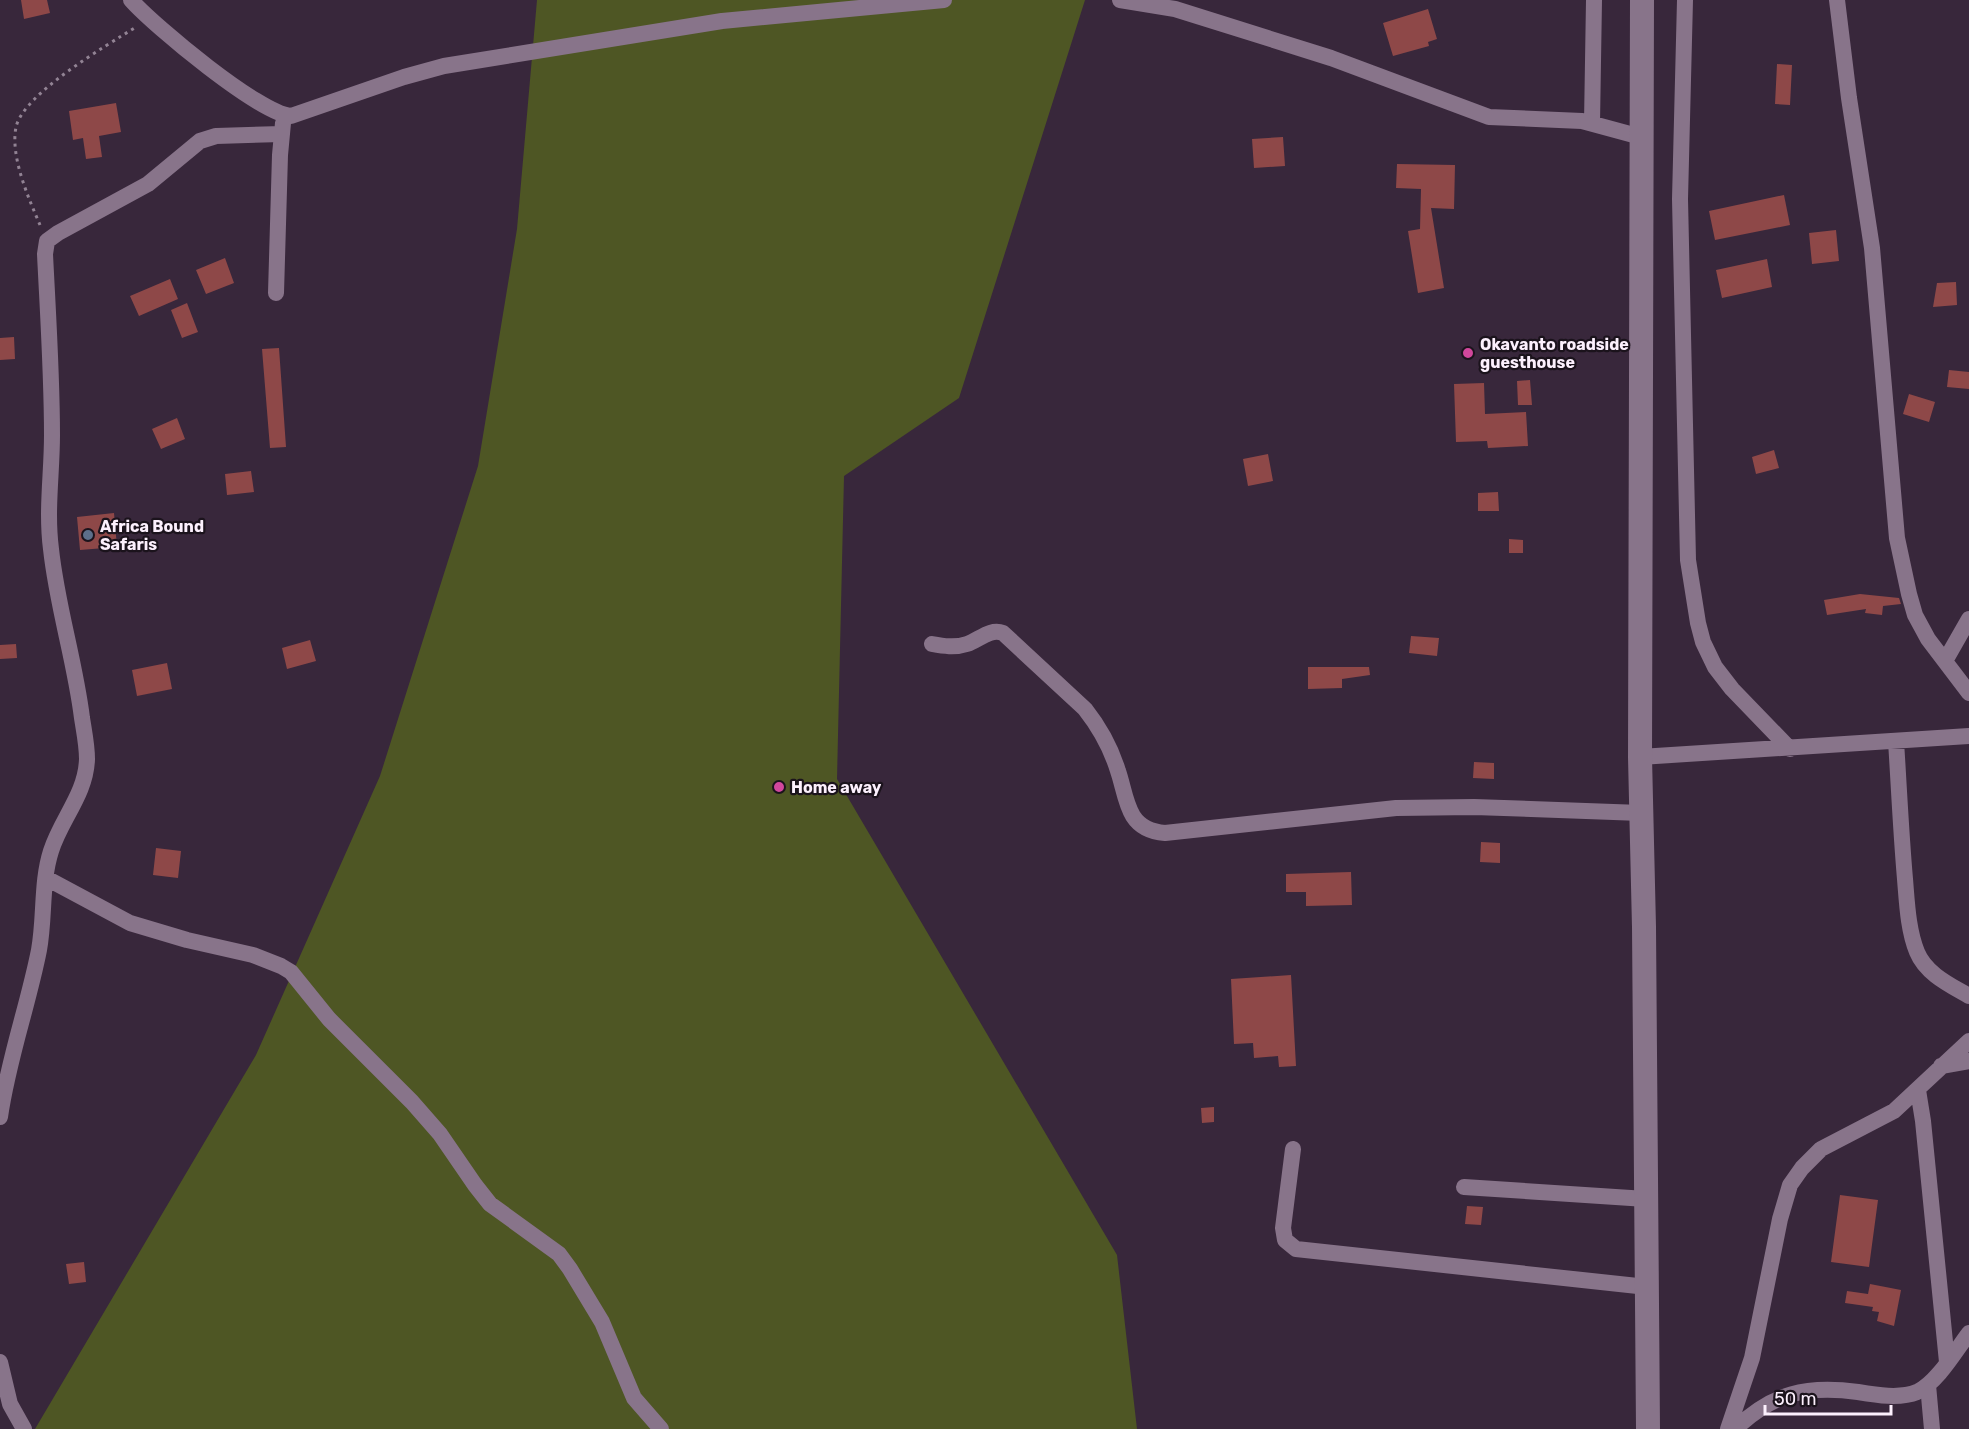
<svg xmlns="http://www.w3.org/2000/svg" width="1969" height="1429" font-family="Rubik,sans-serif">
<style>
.green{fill:#4e5624}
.building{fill:#8e4848}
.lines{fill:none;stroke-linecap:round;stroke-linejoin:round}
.path{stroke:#928394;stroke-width:3;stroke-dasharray:3 4.5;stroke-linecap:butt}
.minor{stroke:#88748a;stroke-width:16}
.secondary{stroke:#88748a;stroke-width:24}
.hotel-dot{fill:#d1479c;stroke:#1b131c;stroke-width:2}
.service-dot{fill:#5c6f8a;stroke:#1b131c;stroke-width:2}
.labels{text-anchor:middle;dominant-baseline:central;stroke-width:4.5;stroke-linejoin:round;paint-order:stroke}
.poi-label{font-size:16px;font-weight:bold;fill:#fcf0fd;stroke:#1b131c;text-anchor:start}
</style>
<rect width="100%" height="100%" fill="#38273b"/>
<path class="green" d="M537,0H1085L959,398L844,476L837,779L1117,1255L1137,1429H35L256,1055L380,776L478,466L517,229Z"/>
<path class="building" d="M21,0H47L50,13L24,19Z
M1428,9L1437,39L1428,42L1429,46L1393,56L1383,23Z
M1777,64L1792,65L1790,105L1775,104Z
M116,103L121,132L99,136L102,157L86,159L83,138L73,140L69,111Z
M1283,137L1285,166L1254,168L1252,139Z
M1397,164L1455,165L1454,209L1431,208L1444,288L1418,293L1408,231L1420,229L1421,189L1396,188Z
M1784,195L1790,225L1715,240L1709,211Z
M1836,230L1839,261L1812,264L1809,233Z
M225,258L234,283L206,294L196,270Z
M1767,259L1772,287L1722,298L1716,270Z
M170,279L178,299L139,316L130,296Z
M1956,282L1957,305L1933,307L1937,283Z
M187,303L198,332L182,338L171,310Z
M14,337L15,359L0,360V338Z
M279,348L286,447L270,448L262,349Z
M1949,370L1969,372V389L1947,387Z
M1530,380L1532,405H1518L1517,381Z
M1484,383L1485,414L1526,412L1528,446L1488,448L1487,441L1456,442L1454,384Z
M1909,394L1935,402L1929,422L1903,414Z
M177,418L185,439L161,449L152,429Z
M1774,450L1779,468L1756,474L1752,457Z
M1268,454L1273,481L1248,486L1243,459Z
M251,471L254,492L227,495L225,474Z
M1498,492L1499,511H1478V493Z
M114,513L117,547L80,550L77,517Z
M1509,539L1523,540V553H1509Z
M1860,594L1899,598L1901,604L1883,606L1882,615L1865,613L1866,609L1827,615L1824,600Z
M1411,636L1439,638L1437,656L1409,653Z
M310,640L316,661L287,669L282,648Z
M16,644L17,658L0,659V645Z
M167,663L172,689L137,696L132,670Z
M1308,667H1369L1370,675L1342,679V688L1308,689Z
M1474,762L1494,763V779L1473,778Z
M1481,842L1500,843V863L1480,862Z
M156,848L181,851L178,878L153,875Z
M1351,872L1352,905L1306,906V892H1286V874Z
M1291,975L1296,1066L1279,1067L1278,1056L1254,1058L1253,1043L1234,1044L1231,979Z
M1214,1107V1122L1202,1123L1201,1108Z
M1840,1195L1878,1200L1869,1267L1831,1262Z
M1467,1206L1483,1207L1481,1225L1465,1224Z
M84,1262L86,1282L69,1284L66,1264Z
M1870,1284L1901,1290L1894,1326L1877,1321L1879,1312L1872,1311L1873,1307L1845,1303L1847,1291L1868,1294Z"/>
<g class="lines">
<path class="path" d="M40,225C29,199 10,157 16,127C24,93 106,46 136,27"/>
<path class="minor" d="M131,0C154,26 260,114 291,116L404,77L444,66L722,21L944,0
M1120,0L1175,9L1331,58L1489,117L1582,121L1641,137
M1685,0L1680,199L1688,560L1698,623L1703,642L1715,667L1732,689L1790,749
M1837,0L1849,98L1872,248L1897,538L1909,594L1915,615L1928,639L1969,693
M1592,123L1594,0
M276,293L280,155L283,123
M932,644C943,646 955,648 967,644C979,640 990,628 1003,633L1085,709C1100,728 1111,748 1118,771C1123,785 1125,803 1133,816C1140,827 1152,832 1165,833L1396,808L1474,807L1641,813
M1945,661L1969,619
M1896,741C1899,788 1901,833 1905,879C1907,903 1908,930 1917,952C1926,974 1950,985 1969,996
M1640,757L1969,736
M46,878L130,923L187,940L253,955L281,966L291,972L329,1019L412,1102L440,1134L475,1185L490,1204L559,1254L570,1269L602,1322L634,1398L661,1429
M1941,1066L1969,1061
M1918,1090L1923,1121L1947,1362
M0,1117C8,1060 28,1006 39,950C45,917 41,882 51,851C61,819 86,794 87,759C87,745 84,731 82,718C75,661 57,606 51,549C46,510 52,474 52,435C52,375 48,315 45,254L47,241L58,233L148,184L200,141L216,136L282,134
M1293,1149L1283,1228L1285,1240L1296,1249L1647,1287
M1464,1187L1646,1199
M0,1362L10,1404L24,1429
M1928,1385L1932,1429
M1728,1429L1752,1358L1780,1219L1790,1185L1802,1168L1821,1149L1894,1111L1969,1041
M1735,1429C1773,1393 1806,1385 1858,1392C1876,1395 1900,1399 1917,1392C1937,1383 1956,1350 1969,1333"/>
<path class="secondary" d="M1642,0L1640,757L1644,927L1648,1429"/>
</g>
<g class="hotel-dot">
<circle cx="1468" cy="353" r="6"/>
<circle cx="779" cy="787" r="6"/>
</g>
<circle class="service-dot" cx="88" cy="535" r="6"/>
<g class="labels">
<g class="poi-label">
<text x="1480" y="344">Okavanto roadside<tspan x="1480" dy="18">guesthouse</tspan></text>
<text x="100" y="526">Africa Bound<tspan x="100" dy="18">Safaris</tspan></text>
<text x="791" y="787">Home away</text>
</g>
</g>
<path d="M1765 1405v9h126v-9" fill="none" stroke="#fcf0fd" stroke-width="3"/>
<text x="1774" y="1405" font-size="18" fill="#fcf0fd" stroke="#1b131c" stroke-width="4.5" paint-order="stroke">50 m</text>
</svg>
